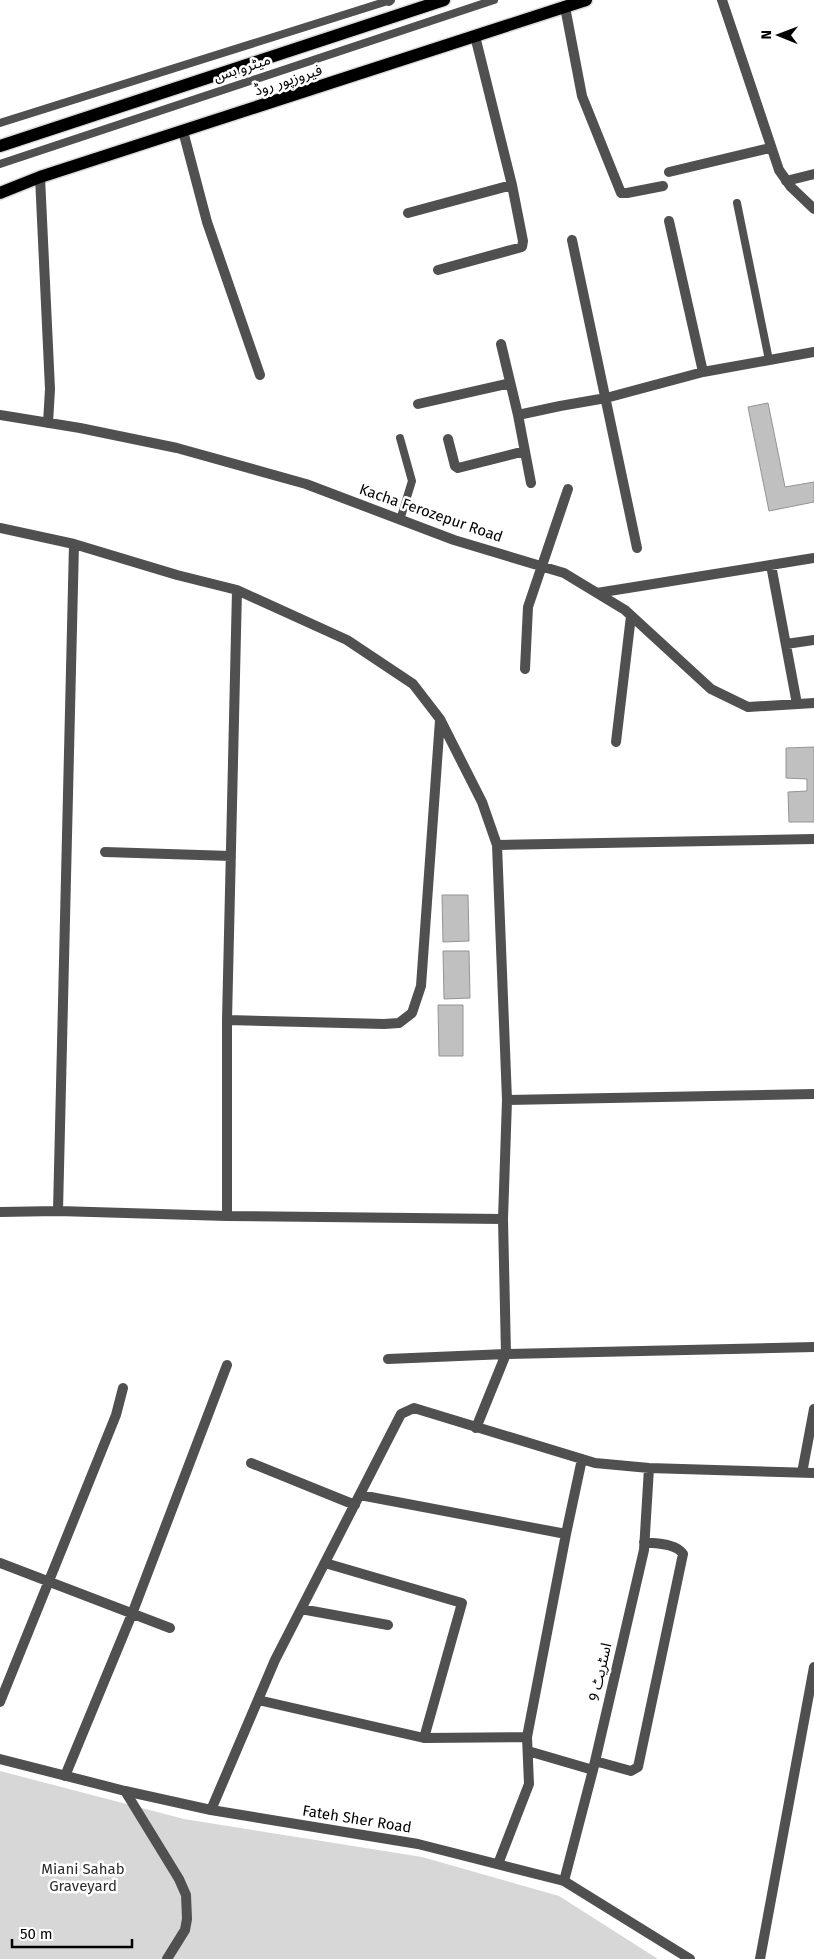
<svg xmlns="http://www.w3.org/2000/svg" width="814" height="1959" font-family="'Fira Sans','Noto Sans Arabic',sans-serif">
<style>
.green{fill:#d7d7d7}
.building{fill:#c0c0c0;stroke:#949494}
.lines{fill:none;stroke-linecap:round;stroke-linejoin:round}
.primary-casing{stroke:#dbdbdb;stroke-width:15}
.service{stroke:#505050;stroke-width:8}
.minor{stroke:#505050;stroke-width:10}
.tertiary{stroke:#505050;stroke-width:10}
.primary{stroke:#000;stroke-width:12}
.labels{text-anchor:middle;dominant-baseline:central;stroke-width:5;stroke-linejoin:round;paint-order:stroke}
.street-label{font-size:15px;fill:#000;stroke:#fff}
.park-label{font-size:15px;fill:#2e2e2e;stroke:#fff}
</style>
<rect width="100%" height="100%" fill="#fff"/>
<path class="green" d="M0,1771L184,1819L422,1857L559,1896L658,1959H0Z"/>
<path class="building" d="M768,403L785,487L814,482V502L769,511L748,407Z
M814,747V822H789L788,792L807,791V779L786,778V748Z
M442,895H468L469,941L443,942Z
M443,951H469L470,998L444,999Z
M438,1005H463V1056H439Z"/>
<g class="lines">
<defs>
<path id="primary" d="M0,146L444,0
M0,193L40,177L586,0"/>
</defs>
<use href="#primary" class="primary-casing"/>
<path class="service" d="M0,123L391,0
M0,164L494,0
M737,203L769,360
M400,438L412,481L400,520"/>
<path class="minor" d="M388,0L389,1
M722,0L779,170L791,187L814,209
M565,7L582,96L621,193H627L663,186
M183,131L207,222L260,375
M669,172L770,148
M40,177L50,389L48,423
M786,181L814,174
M408,213L512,185
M669,221L703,372
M572,240L637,548
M438,270L522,247L523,241L512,185L475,36
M501,344L518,415L531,483
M418,404L510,383
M0,415L80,428L177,448L306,484L454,540L564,573L625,610L711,689L748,707L814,703
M518,415L560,406L606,398L703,372L814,352
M448,439L455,466L458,468L525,451
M0,528L74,544L177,575L237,590L347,640L413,684L440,719L482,802L497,845L507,1100L503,1219L506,1354L476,1428
M771,565L797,704
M597,593L814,558
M786,644L814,640
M525,669L528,607L568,489
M616,742L631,616
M497,845L814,839
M105,852L231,856
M227,1020L384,1024L399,1023L412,1013L421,986L440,720
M507,1100L814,1094
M58,1211L74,544
M0,1212L58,1211L227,1216L503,1219
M227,1216V1020L237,590
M388,1359L506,1354L814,1347
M251,1463L355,1505
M802,1473L814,1409
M360,1495L566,1534
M0,1563L170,1628
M325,1563L462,1603L424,1738
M301,1609L388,1625
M258,1700L424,1738L527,1737
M0,1702L116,1415L123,1388
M528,1751L593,1770
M595,1761L631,1771L638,1767L683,1554C676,1543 656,1544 644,1542
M65,1776L132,1614L227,1365
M125,1791L179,1879L186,1895L187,1919L185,1930L167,1959
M211,1810L275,1660L401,1414L414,1408L595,1463L649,1468L814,1473
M498,1864L529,1784L527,1737L566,1534L582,1459
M564,1881L593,1770L644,1550L649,1468
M760,1959L814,1667"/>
<path class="tertiary" d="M0,1759L125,1791L211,1810L418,1844L564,1881L690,1959"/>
<use href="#primary" class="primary"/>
</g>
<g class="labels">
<g class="street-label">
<text transform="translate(242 68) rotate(-18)">میٹرو بس</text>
<text transform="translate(288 80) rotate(-18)">فیروزپور روڈ</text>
<text transform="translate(431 513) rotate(19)">Kacha Ferozepur Road</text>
<text transform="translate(600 1672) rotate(-77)">اسٹریٹ 9</text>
<text transform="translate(357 1819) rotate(9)">Fateh Sher Road</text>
</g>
<g class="park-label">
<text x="83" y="1869">Miani Sahab<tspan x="83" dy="17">Graveyard</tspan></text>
</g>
</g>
<g transform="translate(779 35) rotate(271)" stroke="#ffffff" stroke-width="4" paint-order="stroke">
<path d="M0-4L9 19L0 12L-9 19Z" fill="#000000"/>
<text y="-8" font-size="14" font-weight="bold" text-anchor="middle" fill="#000000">N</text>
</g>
<path d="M12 1939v8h120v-8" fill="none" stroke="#000000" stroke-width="2.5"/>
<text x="20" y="1939" font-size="15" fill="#000000" stroke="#ffffff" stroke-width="4" paint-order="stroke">50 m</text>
</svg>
